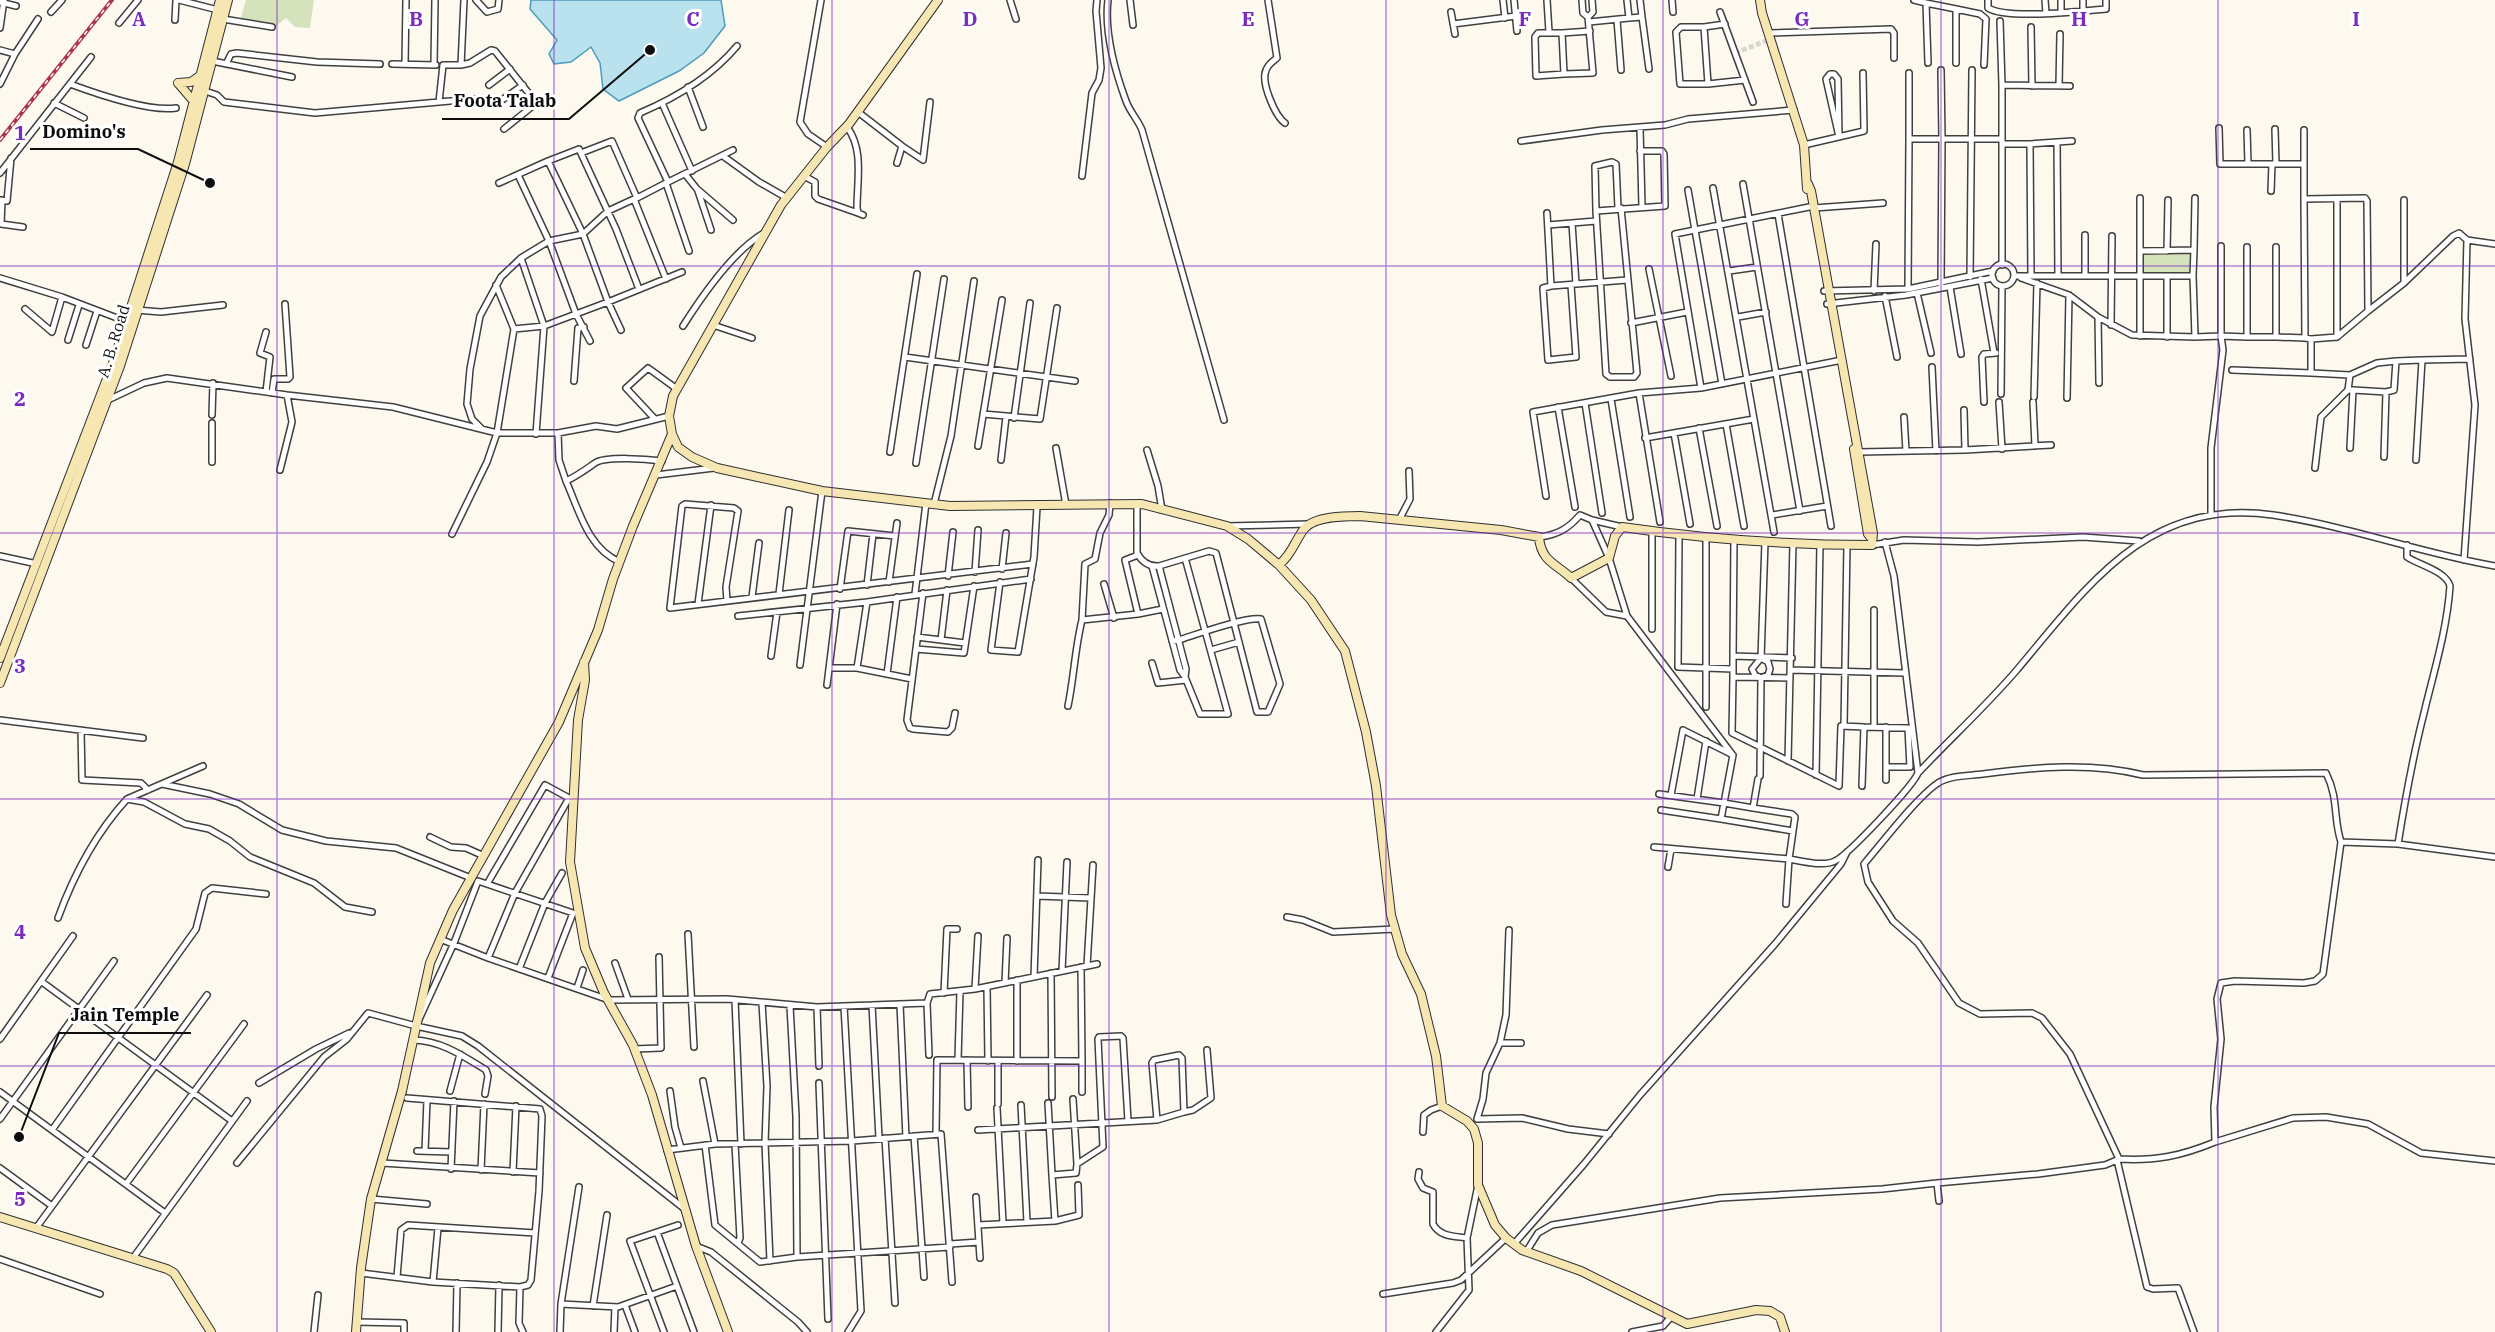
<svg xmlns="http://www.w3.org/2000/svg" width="2495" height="1332" font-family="'IBM Plex Serif',serif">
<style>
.green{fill:#d5e3bd}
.water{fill:#bae1ee;stroke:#4a9cbc;stroke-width:1.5}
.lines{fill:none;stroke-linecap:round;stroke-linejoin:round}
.street-tunnel{stroke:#d9d6cd;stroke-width:5;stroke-dasharray:5 2.5;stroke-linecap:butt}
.street-casing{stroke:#404040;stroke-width:8}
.secondary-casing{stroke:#2f2f2f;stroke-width:10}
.street{stroke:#fff;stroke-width:5}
.secondary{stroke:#f5e6b2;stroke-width:8}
.rail-casing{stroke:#ac3649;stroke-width:4}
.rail{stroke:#fff;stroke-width:1.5;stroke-dasharray:4.5;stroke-linecap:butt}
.grid{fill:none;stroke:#7b2cbf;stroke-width:1.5;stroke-opacity:0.55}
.labels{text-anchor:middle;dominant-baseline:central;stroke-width:6;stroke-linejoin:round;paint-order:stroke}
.street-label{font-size:16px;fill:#0d0d0d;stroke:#fff}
.grid-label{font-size:20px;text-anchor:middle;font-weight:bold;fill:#7b2cbf;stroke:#fff;stroke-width:6;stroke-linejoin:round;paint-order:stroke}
.leader{fill:none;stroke:#0d0d0d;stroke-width:2}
.callout-dot{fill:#0d0d0d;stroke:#fff;stroke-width:2}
.callout-label{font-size:18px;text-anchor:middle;font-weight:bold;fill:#0d0d0d;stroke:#fff;stroke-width:6;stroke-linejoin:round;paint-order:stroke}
</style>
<rect width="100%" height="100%" fill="#fdf9ef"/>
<path class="green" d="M246,0H314L310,28L295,27L286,18L276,26L240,21Z
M2142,253H2191L2192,274H2142Z"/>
<path class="water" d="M531,0H721L725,26L704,53L679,71L619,101L603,89L600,63L591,47L571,62L554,64L549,54L557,40L530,9Z"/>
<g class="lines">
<path class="street-tunnel" d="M1735,53L1771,39"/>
<defs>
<path id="street" d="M179,0L218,10
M476,0L487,12L498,9L499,0
M821,0L800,122L808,134L827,147
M1010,0L1016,19
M1108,0C1104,33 1115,71 1126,101C1130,112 1138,120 1142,130L1224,420
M1130,0L1133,25
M1268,0L1277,58C1272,62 1266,66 1265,74C1263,86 1275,116 1285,123
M1503,0L1505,18
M1514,0L1517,31
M1547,0L1549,32
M1627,0L1629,18L1642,17L1640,0
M1672,0L1673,12
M1914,0L1926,3L1928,63
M1988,0V8C2008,20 2080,11 2106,9V0
M2045,0L2046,13
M2061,0V12
M2083,0V11
M0,2L16,6
M1926,3L1956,9V63
M1956,9L1980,14L1986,19L1984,65
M51,12L62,0
M1451,12L1455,34
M1720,12L1753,102
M1588,17L1593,12L1592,0
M1642,17L1649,69
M223,19L272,27
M175,20L176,0
M1617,20L1621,70
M2000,21L2002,85L2070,86
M1589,22L1629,18
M119,23L138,0
M1453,24L1516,16
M1704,27L1725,24
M2031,27L2032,86
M0,28L4,0
M1562,33L1590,31
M1769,33L1891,29L1894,33V58
M0,50L15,54L38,19
M212,61L292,77
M226,64L231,54L237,53L317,62L380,64
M392,64L436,65
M405,64L406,0
M434,65L435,0
M461,65L470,63L491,50L495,51L535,101L534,105L504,129
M1941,70L1942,139H2002
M1909,73V139
M1564,74L1536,76L1535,37L1538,33H1562L1564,74L1593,73L1588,17L1583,13L1582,0
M1830,74H1834L1838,79L1839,137L1826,79Z
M0,84L15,54
M70,84C97,94 148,112 176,108
M1708,84H1680L1676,32L1681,27H1704L1708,84L1745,80
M489,85L510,69
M2059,86L2060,34
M688,87L703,127
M205,91L217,95L224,102L315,113L473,99
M439,102L443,65H461L464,0
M54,103L84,118
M662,103L692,171
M495,105L523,85
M858,112L902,146L897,163
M847,127C864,149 857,181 857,208L858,213L863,215
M1640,128L1642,207
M2219,128L2220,164H2276
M2275,129L2276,164H2304
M2247,130L2248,164
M1521,141L1602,130L1665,125L1688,119L1794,110
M2057,142L2058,276
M2002,144H2030
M1804,145L1864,131L1863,73
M902,146L923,160L930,102
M581,153L612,141L637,198H636
M723,156L759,182L787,198
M548,161L579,149L616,229L639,289
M0,173L91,57
M685,174L697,189L733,220
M804,176L815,182V196L818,199L858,213
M1082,176L1092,93L1099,80L1101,68L1096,11L1097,0
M668,182L638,118L640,113C675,98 712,76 737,46
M499,183L548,161L583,234L549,241L576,314L544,326L536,434
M666,183L733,150
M1743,184L1800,511
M1713,188L1774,532
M1688,190L1722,384
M698,191L711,230
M2271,191L2272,164
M637,198L666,183L689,251
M2140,198V336
M2304,199V130
M0,200L7,201L11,158
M2,200L1,224L23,227
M1621,208L1637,373L1634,377H1610L1606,374L1596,211L1665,206L1664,154L1662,151H1640
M1814,208L1883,203
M1596,211L1595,166L1612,162L1616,164L1618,208
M1547,213L1551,286
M1778,214L1831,526
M1572,223L1576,284
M1548,225L1596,221
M2221,246V336L2247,337
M2247,247V337H2276
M2276,247V337L2305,338
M2140,251L2194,250L2195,198
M2167,251L2168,200
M1992 275a11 11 0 1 1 22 0a11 11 0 1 1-22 0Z
M2002,265V85
M1649,269L1671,376
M1729,271L1757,267
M2014,276H2193L2195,337L2221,336L2223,350L2211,448V515
M2031,276L2030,144L2072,141
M2085,276V235
M2193,276L2194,250
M1970,277L1972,70
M0,278L62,297L125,321
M2021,278L2069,295L2098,317L2099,383
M666,279L634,199L608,211L583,234L608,302L682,272
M1981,279L1994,353
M2404,283V200
M496,285L514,329L544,326L521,258L549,241L518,175
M1571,285L1576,357L1548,360L1543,288L1551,286L1627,280
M1950,287L1961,354
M1908,289L1909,139H1942L1941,284
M1824,291L1908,289L1993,271
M1874,291L1876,244
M1917,293L1931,353
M1885,296L1897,357
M1827,304L1906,295L1993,278
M25,309L52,332L62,297
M136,310L161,312L223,305
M2368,311L2404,283L2453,236L2459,233L2467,240L2495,244
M1738,317L1766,312
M2098,317L2132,335L2195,337
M1631,323L1687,312
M713,325L752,338
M2111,325L2112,236
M683,326C702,296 733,251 764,233
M2167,337V276
M2337,337L2368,311L2367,201L2365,198L2304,199L2305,338L2311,339V373L2350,375
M2311,339L2337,337V199
M68,340L79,305
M590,341L576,314L608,302L621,330
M86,345L97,311
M905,357L1075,381
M1932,367L1936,451
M2232,370L2311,373
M574,381L578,328L584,327
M1701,388L1675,234L1809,207
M2348,390L2350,375L2377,363L2396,361
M266,392L270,357L260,353L266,332
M272,393L274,379H288L290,377L285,304
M1639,393L1660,522
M2001,394L2002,286
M2034,397L2037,283
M2067,398L2069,295
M1611,399L1630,517
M108,400L144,383L167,378L287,395L393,407L497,433H558L596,426L617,429L669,416
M1984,402L1982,357L1984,354L1996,353
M1999,402L2002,449
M2033,402L2035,446
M1585,403L1602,513
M1558,407L1575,507
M1964,410L1965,450L2051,445
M983,414L1040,419L1057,308
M212,415L213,383
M1904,417L1906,451
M654,418L626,388L648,368L677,389
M1014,418L1030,303
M1726,424L1744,526
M481,428L472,419L467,404L470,369L480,316L501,277L521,258
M1699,428L1717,526
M558,433L559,460L566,481
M1674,433L1690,524
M1645,438L1754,419
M978,446L1002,300
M1056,448L1066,505
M2350,448L2353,390L2386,392
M1147,450L1158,486L1162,510
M890,452L917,274
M1859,452L1965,450
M2384,457L2386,392L2394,390L2396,361L2422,360
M1001,460L1006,417
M2416,460L2422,360L2470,359
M212,462V423
M916,463L944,279
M2315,468L2321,417L2348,390H2353
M280,470L292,422L287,395
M656,475L714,468
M1546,496L1533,412L1639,393L1701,388L1842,360
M934,504L951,436L974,281
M1137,504V553C1142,562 1149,567 1159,566L1209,551L1216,553L1257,712H1268L1280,684L1261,619C1244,617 1198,634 1179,640L1172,641
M1772,515L1827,506
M1399,520L1410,499L1409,471
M1592,520L1622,527
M1226,526L1309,524
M1652,532V629
M452,534L487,462L497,433L514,329
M1679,536L1678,667L1733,669
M1539,537C1557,535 1568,529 1580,515L1592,520L1609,558L1627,616L1606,612L1571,578
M1872,545L1904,540L1978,542L2083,537L2139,541
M0,556L37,564
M1185,558L1228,714H1200L1185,677
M2464,560L2475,405L2465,319L2467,240
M620,562C588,549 579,510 566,481C577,476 585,470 595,463C606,456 647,459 662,461
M1152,566L1180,670L1185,677L1186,669L1159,566
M1002,569L1006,533
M975,572L978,530
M948,576L953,532
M889,582L897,523
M1000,582L991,650L1018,652L1034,557L1037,507
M1104,584L1114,618
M867,585L873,534
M840,589L848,531L895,536
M923,593L907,720L910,728L913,729L948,732L952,728L955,713
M779,594L789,510
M915,594L926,503
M752,597L759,543
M727,601L726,587L738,511L734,508L685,504L682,506L670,608L1033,564
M698,604L711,505
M1138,614L1163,609
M738,616L867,602L1031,579
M1627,616L1732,754
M1082,620L1085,564L1095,559L1100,533L1109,515L1110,503
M917,637L965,643
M941,640L947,590
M916,649L964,653L974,586
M1211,650L1239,642
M771,656L777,612
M1733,656L1734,539
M1761,658L1765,542
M1761,658L1768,662L1770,669L1768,675L1761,678L1755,675L1752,669Z
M1152,663L1158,683L1186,680
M800,665L822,491
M829,668H857L912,679
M857,668L867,602
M1791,670L1904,673
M887,674L897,597
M1733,677V656L1792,658
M1790,678L1733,677L1732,733L1839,786L1841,726L1864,727L1862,786
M827,685L837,604
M1068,706C1074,677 1075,648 1082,620L1138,614L1125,560L1138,555
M1706,707V537
M0,720L143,738
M1844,726L1847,545
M1874,726V610
M1864,727L1908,728L1910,767H1886
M81,730L82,780L141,783L148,790
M1788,761L1793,543
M1918,773C1950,739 1985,707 2016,671C2087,587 2147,497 2273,515C2348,526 2420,553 2495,566
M1816,775L1820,544
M1760,776L1761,678
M1886,780V727
M162,784L210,794L239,804L282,830L326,841L396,848L471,878
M1659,794L1724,803L1721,819L1661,810
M1671,795L1683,730L1733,755L1724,803L1753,808L1758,779
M127,799L203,766
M1697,799L1706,741
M1753,808L1792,814L1795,817L1793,831
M430,837L451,847L466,848L484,856
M2341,842L2398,844L2495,857
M2398,844C2405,800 2413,756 2424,713C2434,671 2447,630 2450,586C2446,571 2419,565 2407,557V545
M1654,847L1789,859L1793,831L1721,819
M1668,867L1671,849
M487,884L545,785L569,798L515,893L488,958
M1037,896L1091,898
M1786,904L1789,859C1801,861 1823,867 1835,861C1848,855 1913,786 1918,773L1894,576L1885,542
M1287,917L1303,920L1333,932L1395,929
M58,918C74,874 95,834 127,799L144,802L185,824L209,829L230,841L250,857L314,883L345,907L372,912
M688,934L694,1047
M440,939L488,958L609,1000L727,999L817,1007L927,1003
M615,963L628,999
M1087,966L1093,865
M519,969L545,903L562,873
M1062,971L1067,862
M1051,973L1052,1097
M1034,977L1038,860
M548,978L573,913L478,881L454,943L416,1026L462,1036L478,1046L686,1210
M42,982L232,1121
M1005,983L1007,938
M987,987L988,1061
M577,988L583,970
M975,989L978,936
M944,993L947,929H957
M735,1000L741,1144
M762,1003L767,1086L765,1143L770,1261
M900,1004L906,1137
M872,1005L879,1138
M790,1006L796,1116L797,1257
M844,1006L861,1311L848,1332
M817,1007L819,1066
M0,1039L73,936
M414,1040C442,1041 463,1056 486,1070L488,1076L485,1094
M1500,1043L1506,1015L1509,930
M634,1049L661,1048L659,957
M929,1055L927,1003L930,994L975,989L1097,964
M958,1060L960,991
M967,1060L968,1107
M998,1061V1104
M1017,1061V980
M703,1081L715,1144
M259,1083L316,1049L349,1033
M819,1083L828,1319
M450,1091L460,1054
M670,1091L675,1127L681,1148
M0,1092L165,1213
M1082,1092V1061
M1073,1099L1077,1164
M1048,1103L1052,1175
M1021,1105L1027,1222
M997,1108L1003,1223
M1184,1112L1193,1110L1211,1098L1207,1050
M0,1119L114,961
M1477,1119L1522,1118L1568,1129L1609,1134
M1477,1119L1483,1099L1486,1073L1500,1043H1521
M52,1130L196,929L205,893L212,888L266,894
M978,1130L1157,1120L1184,1112L1182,1058L1179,1055L1154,1060L1152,1063L1157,1120
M1423,1132L1424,1115L1431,1110L1442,1106
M936,1134L937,1060L1082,1061L1081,967
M914,1136L924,1277
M885,1138L895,1303
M2215,1142L2293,1118L2326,1117L2368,1124L2421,1153L2495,1161
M735,1144L740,1238L738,1243
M705,1145L715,1225L760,1262L797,1257L950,1247
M667,1150L715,1144L852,1141L941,1134L952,1282
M417,1151L452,1152
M425,1151L427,1100
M2119,1159L2070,1054L2042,1018L2032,1013L1980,1014L1959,1003L1918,943L1893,921L1868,882L1864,864C1882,843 1917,797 1938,783C1951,775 1968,776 1983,774C2036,767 2091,762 2143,775L2326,773C2339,799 2333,818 2341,842L2323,974L2315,981L2304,983L2235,981L2221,983L2217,999L2221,1039L2214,1107L2215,1142C2181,1156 2156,1161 2119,1159L2117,1160L2147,1287L2153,1289L2178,1288L2194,1332
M237,1163L324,1057L347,1039L368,1013L416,1026
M382,1163L540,1173
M0,1168L52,1206
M451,1169L454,1101
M481,1170L484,1104
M513,1172L516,1106
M1419,1172L1418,1179L1423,1188L1433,1192V1224C1440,1237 1454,1236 1467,1238
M126,1184L244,1024
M976,1197L980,1258
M371,1199L427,1204
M1939,1201L1937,1183L2038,1174L2105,1165L2117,1160
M1055,1221L1052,1175L1076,1173L1077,1164L1103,1147L1098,1039L1099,1037L1121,1036L1123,1038L1128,1121
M978,1225L1055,1221L1079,1215L1078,1185
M36,1228L207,995
M657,1232L694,1332
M950,1244L979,1242
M1514,1244L1584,1164L1640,1095L1775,944L1841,864L1847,852
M696,1246L711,1252L798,1322L807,1332
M1526,1252L1538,1233L1552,1225L1720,1198L1882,1189L1937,1183
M133,1258L247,1101
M0,1259L100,1294
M361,1273L433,1282L520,1287L528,1285L531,1280L539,1191L542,1116L540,1109L407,1098
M397,1277L401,1230L408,1225L535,1233
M433,1282L438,1228
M520,1287L519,1323L523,1332
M1383,1294L1453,1283L1461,1280L1506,1238
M561,1304L618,1307L677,1286
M625,1305L635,1332
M593,1306L607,1215
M357,1322L404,1323V1332
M314,1332L318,1295
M456,1332L457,1283
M498,1332L499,1285
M560,1332L561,1304L579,1187
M614,1332L615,1307
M664,1332L630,1241L678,1225
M1436,1332L1469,1290L1467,1238L1478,1185
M1632,1332L1663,1326L1671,1317"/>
<path id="secondary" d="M938,0L849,124L827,147L781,205L673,396L669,416L672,434L678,447L692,457L717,468L822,491L950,506L1142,504L1227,526L1248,539L1279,565L1311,600L1345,651L1366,732L1376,786L1391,915L1402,954L1421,994L1436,1056L1442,1106L1467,1121L1474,1129L1478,1143V1185L1495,1225L1506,1238L1522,1250L1581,1271L1687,1324L1756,1310L1770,1311L1780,1317L1785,1332
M1760,0L1762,13L1804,145L1807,189
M178,83L196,104
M178,83L191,82L201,75
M1854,449L1868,534L1872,539
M1279,565C1293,553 1294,542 1304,529C1314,516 1345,516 1360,516L1501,530L1539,537C1541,562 1557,564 1571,578L1609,558L1615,536L1622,527C1705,539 1788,545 1872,545L1873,533L1811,191L1808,184
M0,658L113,363L178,162L220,0
M584,662L585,680L578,720L570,862L585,948L604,993L633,1045L652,1095L696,1246L728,1332
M0,683L120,366L185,164L228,0
M0,1217L167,1269L174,1273L211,1332
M356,1332L361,1268L371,1199L402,1091L430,963L453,910L559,722L598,630L613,579L633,526L672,434"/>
</defs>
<use href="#street" class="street-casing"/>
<use href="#secondary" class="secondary-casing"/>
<use href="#street" class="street"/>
<use href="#secondary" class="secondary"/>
<defs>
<path id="rail" d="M0,140L112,0"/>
</defs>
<use href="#rail" class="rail-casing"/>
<use href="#rail" class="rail"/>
</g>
<path class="grid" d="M277,0V1332M554,0V1332M832,0V1332M1109,0V1332M1386,0V1332M1663,0V1332M1941,0V1332M2218,0V1332M0,266H2495M0,533H2495M0,799H2495M0,1066H2495"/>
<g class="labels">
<g class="street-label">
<text transform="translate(113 341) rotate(-73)">A. B. Road</text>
</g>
</g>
<g class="grid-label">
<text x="139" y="26">A</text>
<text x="416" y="26">B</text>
<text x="693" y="26">C</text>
<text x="970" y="26">D</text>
<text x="1248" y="26">E</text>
<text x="1525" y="26">F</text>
<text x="1802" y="26">G</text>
<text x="2079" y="26">H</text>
<text x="2356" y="26">I</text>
<text x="20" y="140">1</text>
<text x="20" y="406">2</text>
<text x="20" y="673">3</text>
<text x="20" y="939">4</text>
<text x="20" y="1206">5</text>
</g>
<path class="leader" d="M650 50L569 119H442M210 183L138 149H30M19 1137L59 1033H191"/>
<g class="callout-dot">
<circle cx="650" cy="50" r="6"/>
<circle cx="210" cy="183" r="6"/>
<circle cx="19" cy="1137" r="6"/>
</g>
<g class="callout-label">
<text x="505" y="107">Foota Talab</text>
<text x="84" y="138">Domino's</text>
<text x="125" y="1021">Jain Temple</text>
</g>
</svg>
